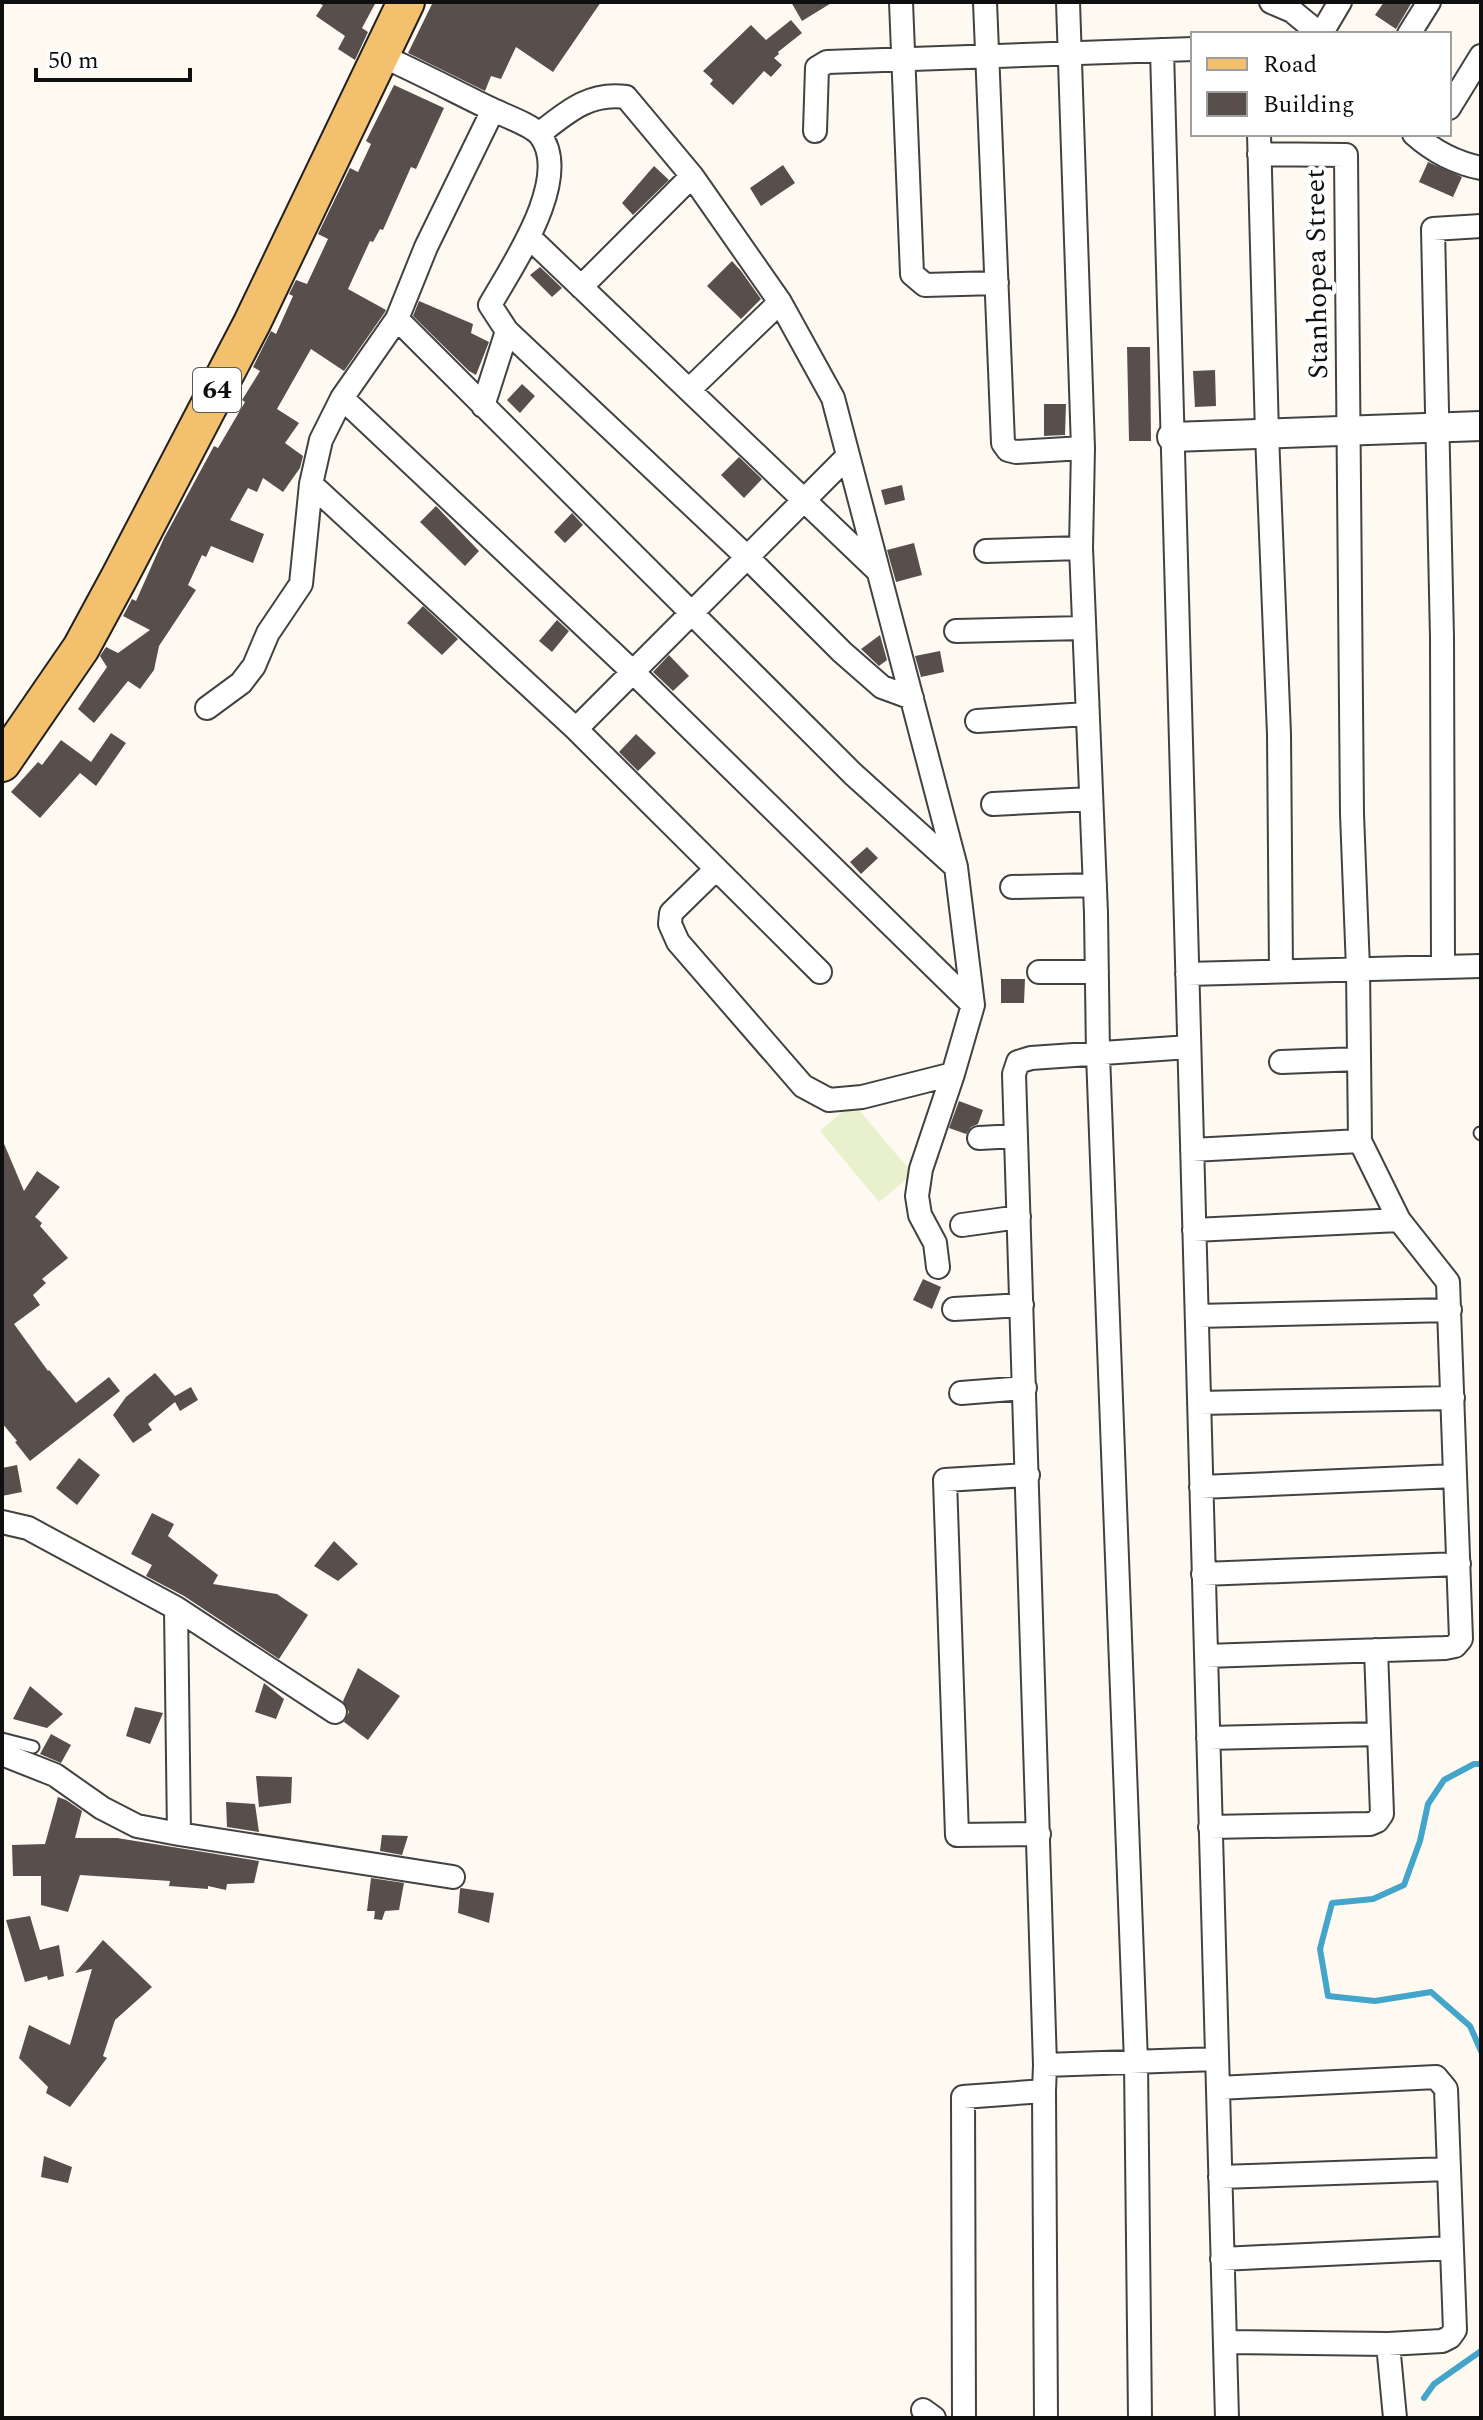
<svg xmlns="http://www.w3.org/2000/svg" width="1483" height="2420" font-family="Spectral,serif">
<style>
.pitch{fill:#e9f0cd}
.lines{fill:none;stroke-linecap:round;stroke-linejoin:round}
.stream{stroke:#42a5c9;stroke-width:6}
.building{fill:#584f4c}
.service-casing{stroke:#424242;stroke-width:15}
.minor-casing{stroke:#424242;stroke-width:26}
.tertiary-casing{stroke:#424242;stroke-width:32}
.primary-casing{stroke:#202020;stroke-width:40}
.service{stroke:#fff;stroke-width:11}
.minor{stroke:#fff;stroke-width:22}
.tertiary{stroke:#fff;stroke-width:28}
.primary{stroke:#f3c06d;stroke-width:36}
.labels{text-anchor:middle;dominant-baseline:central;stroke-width:8;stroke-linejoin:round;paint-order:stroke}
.shield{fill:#fff;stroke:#575757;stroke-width:2}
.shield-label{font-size:26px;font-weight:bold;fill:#0f0f0f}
.street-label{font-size:28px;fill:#0f0f0f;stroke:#fff}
</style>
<rect width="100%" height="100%" fill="#fefaf2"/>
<path class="pitch" d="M853,1103L913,1174L879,1202L820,1131Z"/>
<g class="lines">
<path class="stream" d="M1481,1764H1474L1444,1780L1428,1804L1420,1841L1404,1885L1373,1899L1332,1903L1320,1949L1328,1996L1375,2001L1431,1992L1470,2026L1481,2051
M1424,2398L1434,2384L1481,2351"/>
</g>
<path class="building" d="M317,2H376L362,28L368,32L355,60L338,49L345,36L316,16L323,5L341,15Z
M433,2H601L553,72L516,47L501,79L491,76L485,91L408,53Z
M791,2H833L802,21Z
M1384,2H1412L1396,29L1375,15Z
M791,20L802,33L778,52L779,54L774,58L782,65L771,77L764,71L733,105L710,84L713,80L703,71L751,25L766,40Z
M394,85L444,108L416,169L411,167L383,230L380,229L373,242L370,241L348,289L386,310L385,312L344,371L311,349L277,409L299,423L285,443L303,456L300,468L283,492L263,478L257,492L248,488L230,520L264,534L253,563L211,546L206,557L202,555L188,585L196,590L159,646L154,670L140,689L128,681L94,723L78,709L107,667L100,656L106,647L118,653L150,630L123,616L132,599L136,601L164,538L214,446L218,448L245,402L242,400L260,371L253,367L271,331L276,334L293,296L289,294L296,280L307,284L328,239L318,234L350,168L358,172L371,144L366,141Z
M1428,162L1462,177L1453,197L1419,182Z
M783,165L795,183L761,206L750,188Z
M654,166L669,180L633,215L622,203Z
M732,261L741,271L761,299L741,319L707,286Z
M540,267L562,288L552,297L530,275Z
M419,301L473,324L471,333L489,342L476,375L469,371L413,316Z
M1127,347H1150L1151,441H1129Z
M1215,370L1216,406L1195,407L1193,371Z
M522,384L535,396L520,413L507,400Z
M1044,404H1066L1065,435L1044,436Z
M739,457L762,479L744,498L721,475Z
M902,485L905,500L885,505L881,490Z
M436,506L479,551L465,566L420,522Z
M572,513L583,525L565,543L554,532Z
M914,543L922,575L896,582L887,550Z
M423,606L458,639L442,655L407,623Z
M557,620L569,631L552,652L539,641Z
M880,635L887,660L879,666L861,649Z
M940,651L944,672L921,677L915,656Z
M669,655L689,676L673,691L653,672Z
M111,733L126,743L96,786L80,773L40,818L11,792L38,762L42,765L61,740L91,762Z
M636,734L656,753L638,771L619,752Z
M867,847L878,858L861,874L850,862Z
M1001,979H1025L1024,1003H1001Z
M959,1101L983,1110L978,1124L971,1127L966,1134L949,1128Z
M2,1139L24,1191L37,1171L60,1187L35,1217L42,1223L40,1226L68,1258L42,1279L46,1283L33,1295L40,1305L14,1324L48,1371L49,1370L76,1403L109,1377L120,1391L30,1461L15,1442L17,1441L2,1423Z
M923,1279L941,1287L932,1309L913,1300Z
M155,1373L175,1396L191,1387L198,1400L180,1411L175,1402L148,1424L152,1430L133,1443L113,1415L126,1397Z
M79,1458L100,1475L77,1505L56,1488Z
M17,1465L22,1492L2,1496V1468Z
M152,1513L174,1524L168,1536L218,1575L213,1584L277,1594L308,1615L279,1659L184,1596L146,1576L152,1565L131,1554Z
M334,1541L358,1564L338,1581L314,1566Z
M358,1668L400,1696L368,1740L344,1722L349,1712L343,1701Z
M264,1683L284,1699L276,1719L255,1712Z
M30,1686L63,1714L47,1728L13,1719Z
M135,1707L163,1713L150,1744L126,1736Z
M51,1734L71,1745L61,1763L40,1754Z
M256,1776L292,1777L291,1803L259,1807Z
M58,1797L66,1800L82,1811L75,1838H117L259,1861L254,1883L227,1884L226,1890L208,1886V1889L169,1886L170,1881L80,1875L68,1912L41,1905V1876H13L12,1845L45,1844Z
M226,1802L255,1804L259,1832L227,1827Z
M382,1835L408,1836L402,1855L380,1851Z
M371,1878L404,1883L399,1910L385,1911L382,1920L374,1919L375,1911H367Z
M461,1888L494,1893L489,1923L458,1913L460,1889Z
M30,1916L40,1950L59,1945L64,1976L48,1980L47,1976L25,1982L6,1920Z
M103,1940L152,1987L115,2020L103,2056L107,2058L70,2107L46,2093L48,2087L19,2058L29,2025L70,2045L92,1969L75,1973Z
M44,2156L72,2167L68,2183L41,2177Z"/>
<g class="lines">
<defs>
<path id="service" d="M1480,1133L1481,1134
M2,1739L33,1747"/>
<path id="minor" d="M901,2L912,274L925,285L997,283
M985,2L1003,443L1008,450L1016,452L1083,448
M1068,2L1083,448L1081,548L1096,913L1098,1054L1136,2062L1140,2418
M1271,2L1292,11L1320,34
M1321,34L1340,2
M1409,34L1429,2
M1162,50L1227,2418
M380,55C418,72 454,91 491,109C503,115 532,125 540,135C573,178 512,266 490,305L507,331L483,406
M1449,108L1481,56
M815,131L817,68L827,62L1193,49
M539,134C567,112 589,92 626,97L692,176L780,302L833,398L956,867L973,1005L953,1074L862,1097L829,1100L803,1086L678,942L670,924L671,913L716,869
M1259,134L1267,434L1279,734L1281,971
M1414,134C1433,151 1456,163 1481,168
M529,237L877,570
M581,287L692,176
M397,319L853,774L956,867
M507,331L747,557L842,652L882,687L912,698
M689,390L780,302
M342,398L633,672L973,1005
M311,484L576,729L820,972
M986,551L1081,548
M956,631L1084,628
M207,708L241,683L254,666L268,633L301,584L311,484L321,440L342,398L397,319L426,247L493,110
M977,721L1087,714
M576,729L847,457
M993,804L1091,799
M1012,887L1095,885
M1443,967L1442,638L1433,229L1481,226
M1039,972H1097
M1187,974L1481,966
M1281,1062L1359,1059
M979,1138L1016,1136
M1192,1150L1360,1141
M962,1225L1019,1217
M1194,1230L1399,1220
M938,1267L935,1243L920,1215L917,1196L921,1169L953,1074
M954,1309L1022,1305
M1197,1316L1450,1310
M961,1393L1025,1388
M1199,1403L1453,1398
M1028,1475L945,1480L957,1835L1039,1834
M1201,1487L1455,1476
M2,1522L28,1528L176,1608L335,1712
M1203,1574L1459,1564
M176,1608L179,1834
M1206,1656L1445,1648L1455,1646L1461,1639L1448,1282L1399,1220L1360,1141L1358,969L1352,814L1346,155L1259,154
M1208,1738L1379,1734
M2,1754L55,1775L102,1808L137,1826L179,1834L453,1877
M1210,1827L1370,1824L1377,1821L1382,1814L1376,1650
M1045,2065L1217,2059
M1218,2088L1436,2077L1446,2089L1455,2330L1450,2337L1442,2341L1388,2344L1225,2342
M1044,2091L1046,2418
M1220,2177L1449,2169
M1222,2259L1452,2248
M1388,2344L1395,2418
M923,2410L934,2418
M964,2418L963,2097L1044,2091L1045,2065L1014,1074L1018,1062L1031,1058L1189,1047"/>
<path id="tertiary" d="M1172,437L1481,426"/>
<path id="primary" d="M2,763L81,648L120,576L252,323L406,2"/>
</defs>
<use href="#service" class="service-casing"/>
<use href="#minor" class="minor-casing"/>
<use href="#tertiary" class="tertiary-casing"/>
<use href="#primary" class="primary-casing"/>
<use href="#service" class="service"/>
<use href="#minor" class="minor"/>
<use href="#tertiary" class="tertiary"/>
<use href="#primary" class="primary"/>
</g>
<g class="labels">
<rect class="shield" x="193" y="368" width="48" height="44" rx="6"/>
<g class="shield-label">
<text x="217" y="390">64</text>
</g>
<g class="street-label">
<text transform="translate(1317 274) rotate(-91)">Stanhopea Street</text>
</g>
</g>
<rect width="1483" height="2420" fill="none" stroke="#0f0f0f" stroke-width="8"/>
<rect x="1191" y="32" width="260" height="104" fill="#ffffff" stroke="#9f9f9f" stroke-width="2"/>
<rect x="1207" y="58" width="40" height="12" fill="#f3c06d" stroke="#9f9f9f" stroke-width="2"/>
<text x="1263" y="72" font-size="24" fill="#0f0f0f">Road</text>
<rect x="1207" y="92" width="40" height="24" fill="#584f4c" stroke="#9f9f9f" stroke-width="2"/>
<text x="1263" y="112" font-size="24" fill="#0f0f0f">Building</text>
<path d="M36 68v12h154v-12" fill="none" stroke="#0f0f0f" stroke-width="4"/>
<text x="48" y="68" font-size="24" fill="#0f0f0f" stroke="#ffffff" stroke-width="6" paint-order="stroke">50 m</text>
</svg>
